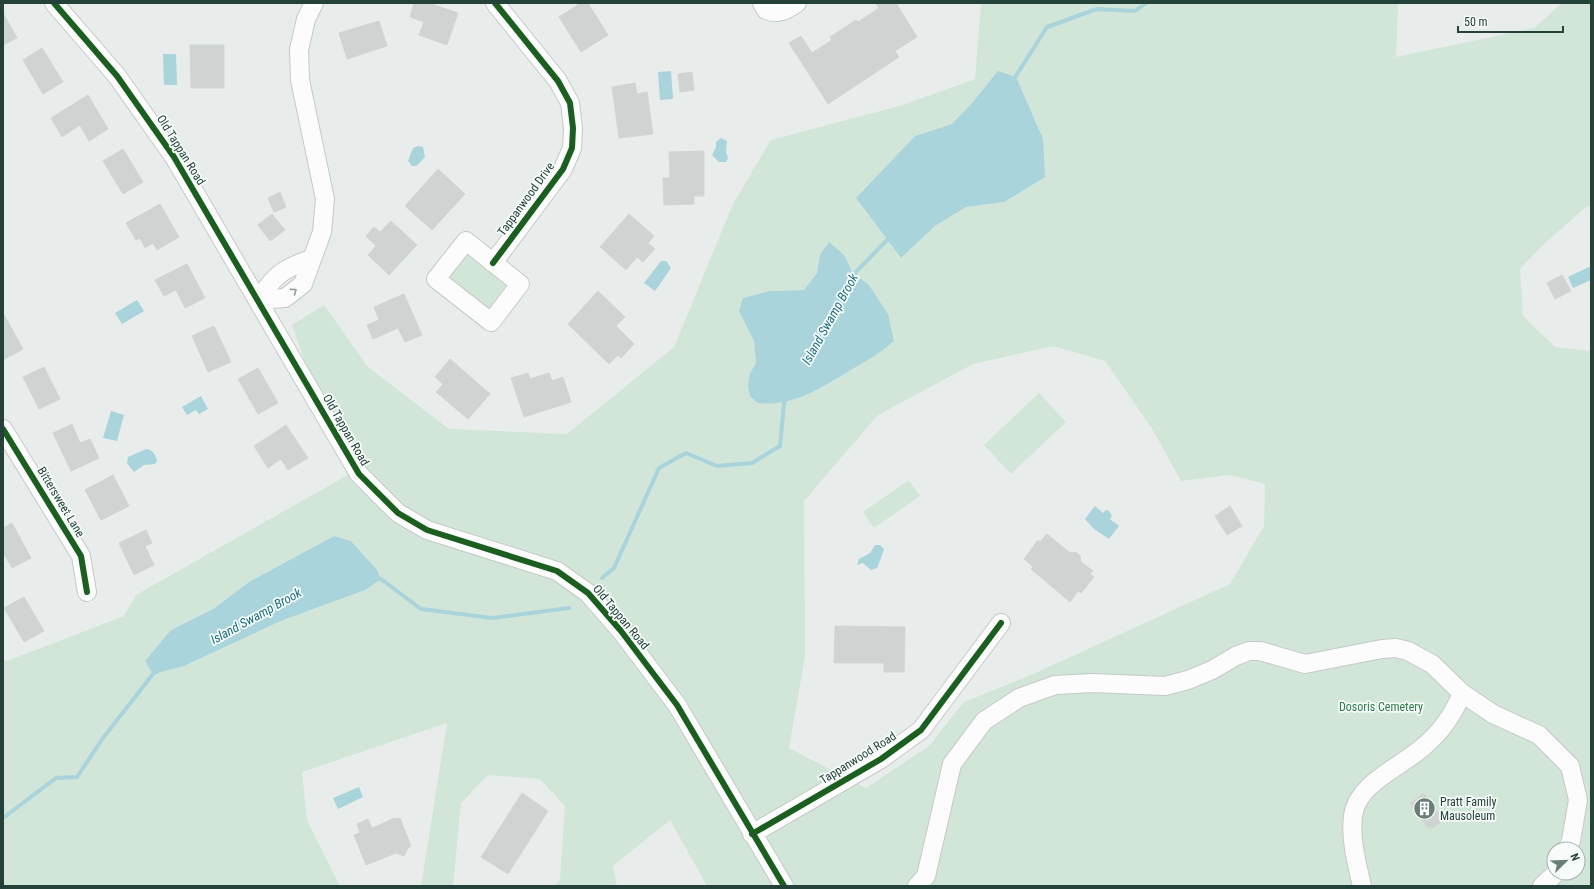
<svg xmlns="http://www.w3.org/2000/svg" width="1594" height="889" font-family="'Roboto Condensed',sans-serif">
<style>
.green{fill:#d1e6d8;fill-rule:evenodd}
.water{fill:#a9d4db}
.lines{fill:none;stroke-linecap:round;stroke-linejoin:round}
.stream{stroke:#a9d4db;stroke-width:4}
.building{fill:#cfd4d2;stroke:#d1d6d4}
.minor-casing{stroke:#c5cac8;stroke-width:20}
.minor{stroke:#fcfcfc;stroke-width:18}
.cycleway-casing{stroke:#f7fbf9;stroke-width:8}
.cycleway{stroke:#1b5e20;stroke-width:6}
.oneway{stroke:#909f9b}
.labels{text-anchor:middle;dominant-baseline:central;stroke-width:3.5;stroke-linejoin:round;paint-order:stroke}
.street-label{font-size:12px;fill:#24423a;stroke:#f7fbf9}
.park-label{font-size:12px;fill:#2d7a4b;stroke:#f7fbf9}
.poi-label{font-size:12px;fill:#24423a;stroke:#f7fbf9;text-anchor:start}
.water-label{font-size:13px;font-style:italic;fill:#1c6f80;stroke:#f7fbf9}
</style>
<rect width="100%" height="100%" fill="#e8edeb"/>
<path class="green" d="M981,3H1400L1398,4L1396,57L1534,28L1562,3H1591V205L1585,208L1544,244L1520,269L1523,316L1555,347L1591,351V886H707L670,820L613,866L617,886H555L560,879L565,806L540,779L488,775L461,803L453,886H421L447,723L302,772L307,820L340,886H3V659L7,661L124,616L136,595L353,472L309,374L292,325L324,305L368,367L449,429L567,434L674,347L733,204L771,140L903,105L975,79ZM973,102L1004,202L966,207L935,226L901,258L856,198L915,136L952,124ZM820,255H844L853,273L869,285L888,314L894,341L821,388L750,373L756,363L754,341L770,291L804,290L817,273ZM1053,346L1105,361L1153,430L1181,481L1230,475L1265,484L1264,526L1230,584L1031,675L964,702L929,746L866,788L789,748L805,656L804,501L878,415L973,364ZM334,536L351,541L377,570L381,579L322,605L283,620L184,666L171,630L213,609L249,582ZM1554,849H1578V873H1554Z
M467,252L507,284L508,287L491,308H487L449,281L446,274Z
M1039,393L1066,422L1011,474L984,445Z
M909,480L920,496L874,528L863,512Z"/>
<path class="water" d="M163,54H176L177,85H164Z
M671,71L673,99L660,100L658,72Z
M998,71L1016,77L1043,139L1045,177L1004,202L966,207L935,226L901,258L856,198L915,136L952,124L973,102Z
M721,138L727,141L726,152L728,158L726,162H719L712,155L716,147V142Z
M418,146L423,147L425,157L416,166H412L408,161L413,148Z
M829,242L844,255L853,273L869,285L888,314L894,341C880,353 865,362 849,371C821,388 792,407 758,403L750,396L748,386L750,373L756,363L754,341L739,311L743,298L770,291L804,290L817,273L820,255Z
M661,261H666L671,268L655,291L644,283Z
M1591,266V280L1573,288L1568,277Z
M137,300L144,311L122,324L115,313Z
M201,396L208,409L199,414L196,410L187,415L182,407Z
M111,411L124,415L117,441L103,438Z
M146,449C152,449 156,455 157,461L155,464L144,465L134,472L127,463L128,457Z
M1095,506L1103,513L1106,510L1109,511L1112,516L1110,519L1119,526L1109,539L1094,529L1085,519Z
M334,536L351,541L377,570L381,579L365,590L283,620L184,666L153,674L145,661L171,630L213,609L249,582Z
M875,545H880L884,549C884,550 878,566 877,568L871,570L863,563L857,565L859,559L870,553Z
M359,787L363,797L338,809L333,798Z"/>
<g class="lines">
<path class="stream" d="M1012,82L1047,27L1097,9L1135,11L1146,3
M851,277L891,236
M602,578L614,568L659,468L686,453L717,466L752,463L780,446L784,403L786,398
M376,579H381L421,609L493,618L569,608
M3,818L56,778L77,777L103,738L153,674L158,671"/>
</g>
<path class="building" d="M414,3H428L458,13L447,45L419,35L424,22L410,17Z
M581,3H588L608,35L581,52L559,17Z
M875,3H896L917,37L895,51L899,57L828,104L789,43L801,36L812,53L832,40L830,37L856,20L858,22L879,8Z
M3,13L17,38L3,45Z
M379,21L387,46L347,59L339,33Z
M190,45H224V88H191Z
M42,48L63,82L43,94L23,60Z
M692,72L694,90L680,92L678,74Z
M635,83L637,94L647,92L653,134L619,138L612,87Z
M88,95L108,129L89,141L80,125L62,137L51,118Z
M123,149L143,182L123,194L103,161Z
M704,151V196H694V204L664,205L663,178H670L669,152Z
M438,169L465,194L432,230L405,206Z
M280,192L286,207L274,212L268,198Z
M160,204L179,237L157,250L153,243L145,248L140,238L136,240L126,223Z
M272,214L285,230L270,241L258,225Z
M629,214L654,236L648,243L655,249L643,262L637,257L626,270L600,247Z
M391,221L417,245L389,275L368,255L376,246L366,236L374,227L380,232Z
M187,264L205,298L185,308L176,290L164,296L155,280Z
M1562,275L1571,291L1555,299L1547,283Z
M598,291L625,317L616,326L634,344L621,358L618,355L609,364L568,324Z
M404,294L422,335L405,342L398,328L373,339L367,325L379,320L374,307Z
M3,313L23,349L3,360Z
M214,326L231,362L208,372L192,336Z
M450,359L490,394L468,419L436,392L443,384L435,377Z
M44,367L60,399L39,409L23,377Z
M258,368L278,403L258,414L238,379Z
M528,373L530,379L549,373L552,381L563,377L571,402L524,417L511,378Z
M72,424L80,443L90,439L99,458L71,471L53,433Z
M286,425L308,458L288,470L281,459L268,468L254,446Z
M113,475L129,506L101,520L85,490Z
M1230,506L1242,526L1227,535L1215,516Z
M12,523L31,558L12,568L3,552V528Z
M146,530L152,543L145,546L154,565L134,575L119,543Z
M1047,534L1070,553L1076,552L1080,556L1081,562L1093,571L1090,574L1094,577L1081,593L1078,591L1070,602L1031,569L1033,567L1024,559L1038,540L1040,542Z
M24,597L44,631L24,642L4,608Z
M835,626L905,627L904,672H884V663H834Z
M522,793L548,811L508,874L481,857Z
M1424,793L1441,816L1440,823L1434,827H1427L1410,803Z
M395,818L396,819L400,818L411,846L408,848L404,856L396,853L366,865L354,835L360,833L357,824L368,819L372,828Z"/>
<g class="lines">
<defs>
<path id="minor" d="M54,3L117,76L174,157L359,474L398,513L427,530L557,571L588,593L621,631L677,705L784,886
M762,3L766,10C779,15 786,10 797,3
M466,241L520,284L491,322L436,279Z
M493,263L563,169L572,148L573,128L570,103L558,81L495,3
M258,300L285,298L303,284L322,232L325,199L300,80L299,50L306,19L314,3
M258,300C275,275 282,269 311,259
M3,429L81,556L87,592
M752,834L881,759L921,730L1001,623
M917,886L926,876L952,764L984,721L1019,698L1055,685L1093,683L1165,686L1188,680L1212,670L1236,656L1249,651H1260L1305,664L1382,649L1396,648L1408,651L1432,664L1462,693
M1362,886C1357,864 1350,839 1353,816C1357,783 1401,767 1423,747C1440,733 1454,713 1462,693L1493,714L1539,735L1570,766L1578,800L1571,841L1567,849
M1542,886L1556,873"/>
</defs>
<use href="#minor" class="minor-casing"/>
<use href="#minor" class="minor"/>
<defs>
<path id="cycleway" d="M54,3L117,76L174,157L359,474L398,513L427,530L557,571L588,593L621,631L677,705L784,886
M493,263L563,169L572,148L573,128L570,103L558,81L495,3
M3,429L81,556L87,592
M752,834L881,759L921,730L1001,623"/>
</defs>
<use href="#cycleway" class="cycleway-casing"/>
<use href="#cycleway" class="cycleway"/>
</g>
<defs><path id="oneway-chevron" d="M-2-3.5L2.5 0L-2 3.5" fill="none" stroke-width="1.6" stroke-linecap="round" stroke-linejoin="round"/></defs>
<use class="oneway" href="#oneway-chevron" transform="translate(294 291) rotate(-37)"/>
<defs>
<symbol id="building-disc" viewBox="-11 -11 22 22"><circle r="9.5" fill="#697e78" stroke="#f7fbf9"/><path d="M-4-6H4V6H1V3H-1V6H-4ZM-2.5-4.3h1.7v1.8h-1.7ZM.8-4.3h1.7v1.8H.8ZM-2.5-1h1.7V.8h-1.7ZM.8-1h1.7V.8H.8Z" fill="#fff"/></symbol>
</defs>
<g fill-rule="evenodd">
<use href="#building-disc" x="1412" y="796" width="25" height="25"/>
</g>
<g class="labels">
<g class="street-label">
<text transform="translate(181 150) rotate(58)">Old Tappan Road</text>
<text transform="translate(526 199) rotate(-54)">Tappanwood Drive</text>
<text transform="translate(346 430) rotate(60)">Old Tappan Road</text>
<text transform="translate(61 502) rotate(59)">Bittersweet Lane</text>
<text transform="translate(621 617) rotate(50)">Old Tappan Road</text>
<text transform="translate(858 758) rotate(-32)">Tappanwood Road</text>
</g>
<g class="park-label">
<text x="1381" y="707">Dosoris Cemetery</text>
</g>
<g class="poi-label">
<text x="1440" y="802">Pratt Family<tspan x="1440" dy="14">Mausoleum</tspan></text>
</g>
<g class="water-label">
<text transform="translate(830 319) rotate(-61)">Island Swamp Brook</text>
<text transform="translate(256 616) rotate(-29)">Island Swamp Brook</text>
</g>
</g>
<rect width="1594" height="889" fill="none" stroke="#24423a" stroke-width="8"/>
<g transform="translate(1566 861) rotate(67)"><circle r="19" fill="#f7fbf9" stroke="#a3b1ad"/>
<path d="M0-3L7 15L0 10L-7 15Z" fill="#697e78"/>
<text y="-6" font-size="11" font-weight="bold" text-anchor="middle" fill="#24423a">N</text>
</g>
<path d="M1458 26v6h105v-6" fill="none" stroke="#24423a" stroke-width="2"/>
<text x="1464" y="26" font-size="12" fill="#24423a" stroke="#f7fbf9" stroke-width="3" paint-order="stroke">50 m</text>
</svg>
